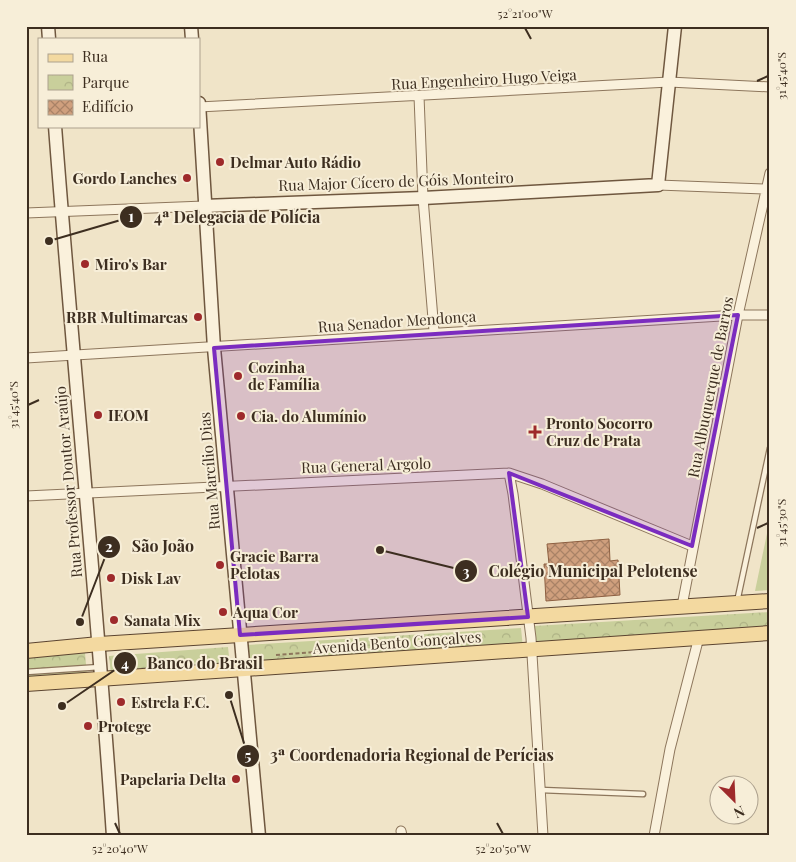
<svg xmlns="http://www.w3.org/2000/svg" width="796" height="862" font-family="'Playfair Display',serif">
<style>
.park{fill:url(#park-crowns)}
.garden{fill:#c9cf9b}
.building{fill:url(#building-cross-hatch);stroke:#8d5f41}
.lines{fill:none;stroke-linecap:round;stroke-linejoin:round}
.lane-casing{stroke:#8d765c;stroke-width:7}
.street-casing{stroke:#8d765c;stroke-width:11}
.secondary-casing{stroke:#6f573f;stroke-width:15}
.primary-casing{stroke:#5b4430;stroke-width:16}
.path{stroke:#8d765c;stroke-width:2;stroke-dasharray:4 2.5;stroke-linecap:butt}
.lane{stroke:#faf1dc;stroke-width:4.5}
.street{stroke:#faf1dc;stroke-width:9}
.secondary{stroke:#faf1dc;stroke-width:12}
.primary{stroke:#f3d9a0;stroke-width:14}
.marked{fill:#7b2cbf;fill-opacity:0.2;stroke:#7b2cbf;stroke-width:4;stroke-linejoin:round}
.ticks{fill:none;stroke:#3d2e20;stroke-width:2}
.poi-dot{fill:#9e2a2b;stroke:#f7eed8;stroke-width:2}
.labels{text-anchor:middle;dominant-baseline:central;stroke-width:4;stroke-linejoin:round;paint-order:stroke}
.street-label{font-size:15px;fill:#3d2e20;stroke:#f7eed8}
.poi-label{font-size:15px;font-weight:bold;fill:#3d2e20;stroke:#f7eed8;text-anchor:start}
.leader{fill:none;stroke:#3d2e20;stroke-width:2}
.callout-dot{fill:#3d2e20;stroke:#f7eed8;stroke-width:2}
.mark-label{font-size:15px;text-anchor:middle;font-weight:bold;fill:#fff}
.callout-label{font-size:16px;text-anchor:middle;font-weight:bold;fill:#3d2e20;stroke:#f7eed8;stroke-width:4;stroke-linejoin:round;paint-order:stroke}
.neatline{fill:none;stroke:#3d2e20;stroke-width:2}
.ticks-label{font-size:12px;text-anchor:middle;fill:#3d2e20}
</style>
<defs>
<pattern id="park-crowns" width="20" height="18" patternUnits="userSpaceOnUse" patternTransform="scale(1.25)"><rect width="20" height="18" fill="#c9cf9b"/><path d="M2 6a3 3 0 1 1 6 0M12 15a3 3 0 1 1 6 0" fill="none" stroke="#aeb285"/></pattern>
<pattern id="building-cross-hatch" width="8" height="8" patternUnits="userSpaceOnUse" patternTransform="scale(1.25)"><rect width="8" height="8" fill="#cf9f7d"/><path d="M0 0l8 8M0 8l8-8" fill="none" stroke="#a98266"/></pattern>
</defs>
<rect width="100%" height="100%" fill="#f0e4c8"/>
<path class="park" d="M770,612V632L536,646L534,626Z
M521,628L523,648L249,665L246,645Z
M228,647L230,666L111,674L109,656Z
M85,653L87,676L26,680V657Z"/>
<path class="garden" d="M770,519V590L755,591Z"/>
<path class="building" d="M609,539L610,561L618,560L620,595L546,601L544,564H549L547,544Z"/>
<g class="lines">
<defs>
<path id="lane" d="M737,602L770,448
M26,672L100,667
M541,790L643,794"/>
<path id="street" d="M419,96L423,198L434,331
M199,107L669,82L770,87
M658,185L766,189
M26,213L204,206
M26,358C264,345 501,328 738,315H770
M509,473L513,494L531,638L543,836
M26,496L509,473L542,484L692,546
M682,606L738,315L770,173
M401,831L402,836
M654,836L670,749L699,637"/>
<path id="secondary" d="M48,26L49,39
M191,26L192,39
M199,103L214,348L259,836
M55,126C73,363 97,599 113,836
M204,206L423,198L658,185L675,26"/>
<path id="primary" d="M26,651L99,644L770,601
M26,684L770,633"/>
</defs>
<use href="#lane" class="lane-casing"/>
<use href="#street" class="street-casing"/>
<use href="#secondary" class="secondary-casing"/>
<use href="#primary" class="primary-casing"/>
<path class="path" d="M276,655L341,650"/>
<use href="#lane" class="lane"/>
<use href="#street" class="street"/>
<use href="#secondary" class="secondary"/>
<use href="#primary" class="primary"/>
</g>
<path class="marked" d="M738,315L692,546L509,473L528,617L240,635L214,348Z"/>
<path class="ticks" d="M525,28L531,39M757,81L768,76M28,405L39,400M757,528L768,523M115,823L120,834M497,823L503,834"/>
<g class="poi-dot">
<circle cx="220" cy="162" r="5"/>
<circle cx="187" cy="178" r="5"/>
<circle cx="85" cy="264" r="5"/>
<circle cx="198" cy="317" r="5"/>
<circle cx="238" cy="376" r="5"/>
<circle cx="98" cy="415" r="5"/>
<circle cx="241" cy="416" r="5"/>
<path d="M532.5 424.5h5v5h5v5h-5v5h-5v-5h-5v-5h5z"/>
<circle cx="220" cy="565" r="5"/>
<circle cx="111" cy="578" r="5"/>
<circle cx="223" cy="612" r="5"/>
<circle cx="114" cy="620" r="5"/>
<circle cx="121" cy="702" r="5"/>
<circle cx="88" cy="726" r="5"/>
<circle cx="236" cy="779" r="5"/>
</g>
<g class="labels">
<g class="street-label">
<text transform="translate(484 79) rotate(-3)">Rua Engenheiro Hugo Veiga</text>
<text transform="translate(396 181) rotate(-2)">Rua Major Cícero de Góis Monteiro</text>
<text transform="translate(397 321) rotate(-4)">Rua Senador Mendonça</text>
<text transform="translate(710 387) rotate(-79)">Rua Albuquerque de Barros</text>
<text transform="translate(366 465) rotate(-2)">Rua General Argolo</text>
<text transform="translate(209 471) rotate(-95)">Rua Marcílio Dias</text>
<text transform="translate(68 482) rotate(-95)">Rua Professor Doutor Araújo</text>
<text transform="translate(397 642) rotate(-4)">Avenida Bento Gonçalves</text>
</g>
<g class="poi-label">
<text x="230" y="162">Delmar Auto Rádio</text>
<text x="177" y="178" text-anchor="end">Gordo Lanches</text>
<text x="95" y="264">Miro's Bar</text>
<text x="188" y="317" text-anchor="end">RBR Multimarcas</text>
<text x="248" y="367">Cozinha<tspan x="248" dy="17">de Família</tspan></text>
<text x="108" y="415">IEOM</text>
<text x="251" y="416">Cia. do Alumínio</text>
<text x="546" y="423">Pronto Socorro<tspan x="546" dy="17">Cruz de Prata</tspan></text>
<text x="230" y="556">Gracie Barra<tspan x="230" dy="17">Pelotas</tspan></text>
<text x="121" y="578">Disk Lav</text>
<text x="233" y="612">Aqua Cor</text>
<text x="124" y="620">Sanata Mix</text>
<text x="131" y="702">Estrela F.C.</text>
<text x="98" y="726">Protege</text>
<text x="226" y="779" text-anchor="end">Papelaria Delta</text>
</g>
</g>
<path class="leader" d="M49 241L131 217M80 622L109 547M380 550L466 571M62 706L125 663M229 695L248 756"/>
<g class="callout-dot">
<circle cx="49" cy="241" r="5"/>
<circle cx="80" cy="622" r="5"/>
<circle cx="380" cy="550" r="5"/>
<circle cx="62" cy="706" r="5"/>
<circle cx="229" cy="695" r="5"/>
<circle cx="131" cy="217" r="12"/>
<circle cx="109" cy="547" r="12"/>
<circle cx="466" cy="571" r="12"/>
<circle cx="125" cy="663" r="12"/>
<circle cx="248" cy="756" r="12"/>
</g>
<g class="mark-label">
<text x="131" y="222">1</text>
<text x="109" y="552">2</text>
<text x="466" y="577">3</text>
<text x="125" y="669">4</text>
<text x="248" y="761">5</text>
</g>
<g class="callout-label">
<text x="237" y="223">4ª Delegacia de Polícia</text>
<text x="163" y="552">São João</text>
<text x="593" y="577">Colégio Municipal Pelotense</text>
<text x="205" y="669">Banco do Brasil</text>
<text x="412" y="761">3ª Coordenadoria Regional de Perícias</text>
</g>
<rect width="796" height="862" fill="none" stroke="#f7eed8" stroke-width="55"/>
<rect x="38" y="38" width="162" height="90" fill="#f7eed8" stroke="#ada18e"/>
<rect x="48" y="54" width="25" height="8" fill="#f3d9a0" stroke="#ada18e"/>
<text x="82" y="62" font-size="15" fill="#3d2e20">Rua</text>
<rect x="48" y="75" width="25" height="15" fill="url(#park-crowns)" stroke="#ada18e"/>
<text x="82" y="88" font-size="15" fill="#3d2e20">Parque</text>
<rect x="48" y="100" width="25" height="15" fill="url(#building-cross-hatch)" stroke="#ada18e"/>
<text x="82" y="112" font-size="15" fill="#3d2e20">Edifício</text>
<g transform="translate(734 800) rotate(156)"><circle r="24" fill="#f7eed8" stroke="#ada18e"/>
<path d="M0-4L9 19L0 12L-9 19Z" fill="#9e2a2b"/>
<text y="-8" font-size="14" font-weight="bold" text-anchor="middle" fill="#3d2e20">N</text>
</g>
<rect x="28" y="28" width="740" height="806" class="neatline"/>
<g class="ticks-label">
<text x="525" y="18">52°21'00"W</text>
<text transform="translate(782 76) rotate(-90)" y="4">31°45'40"S</text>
<text transform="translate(14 405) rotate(-90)" y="4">31°45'40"S</text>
<text transform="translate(782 523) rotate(-90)" y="4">31°45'30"S</text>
<text x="120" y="853">52°20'40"W</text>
<text x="503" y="853">52°20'50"W</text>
</g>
</svg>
